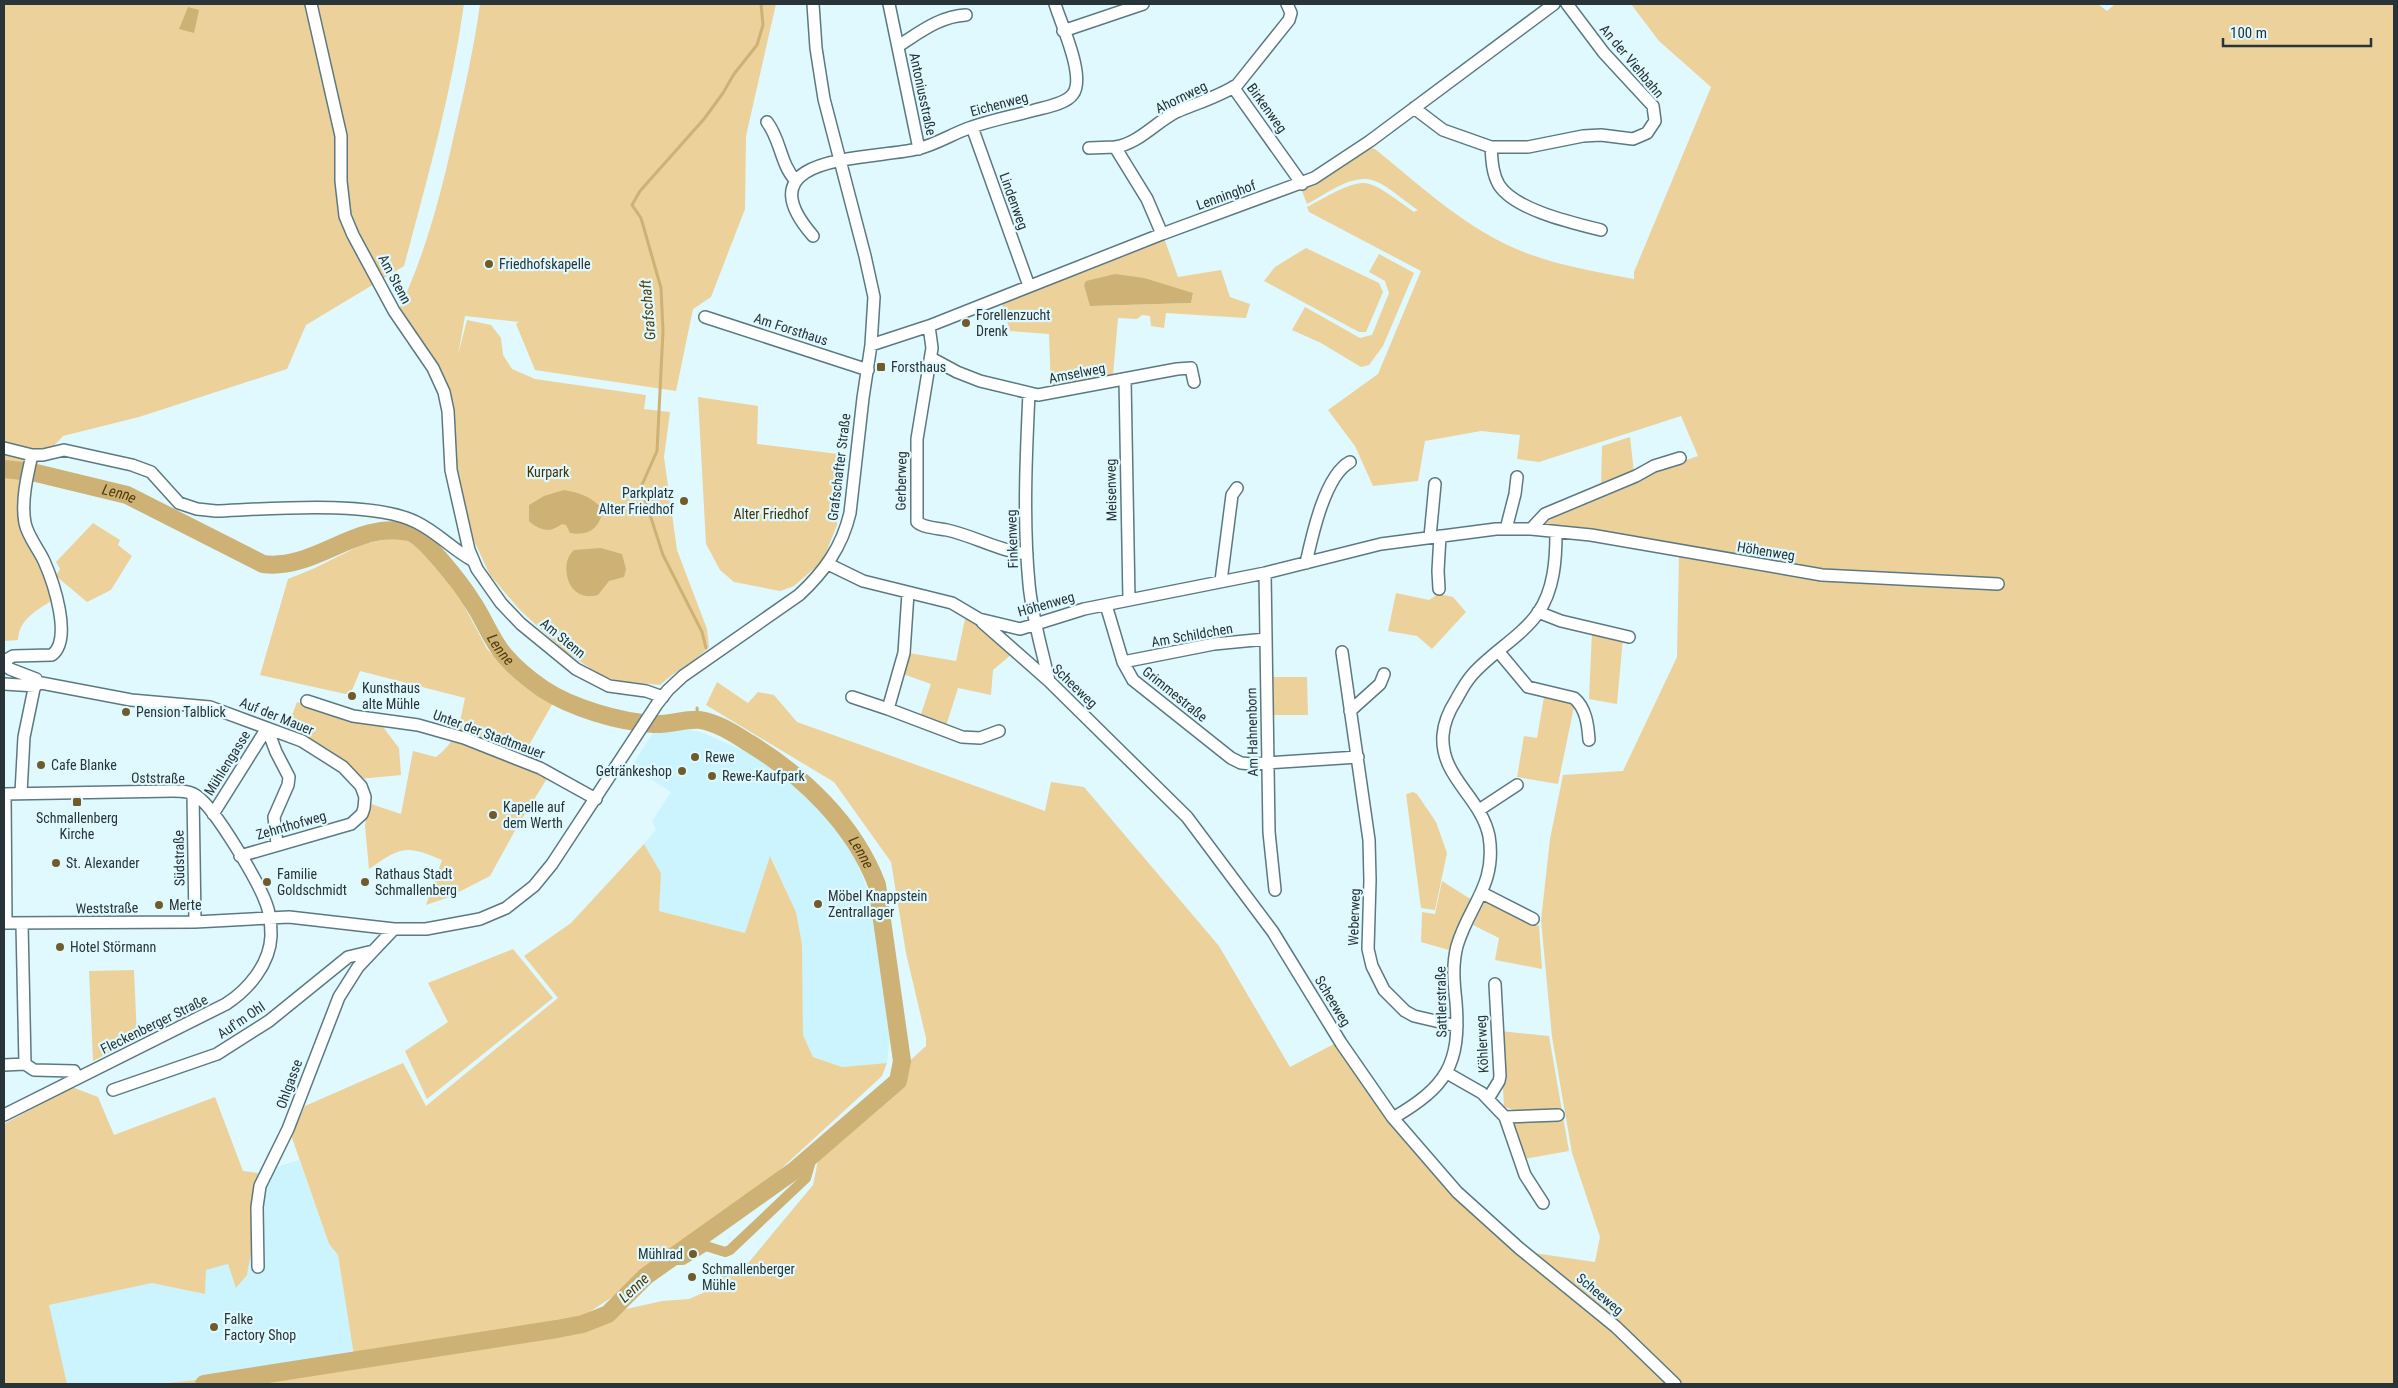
<svg xmlns="http://www.w3.org/2000/svg" width="2398" height="1388" font-family="'Roboto Condensed',sans-serif">
<style>
.built{fill:#cbf4fe}
.green{fill:#ecd19a;fill-rule:evenodd}
.water{fill:#cdb175}
.lines{fill:none;stroke-linecap:round;stroke-linejoin:round}
.stream{stroke:#cdb175;stroke-width:3}
.canal{stroke:#cdb175;stroke-width:10}
.river{stroke:#cdb175;stroke-width:18}
.minor-casing{stroke:#5c797f;stroke-width:14}
.minor{stroke:#fff;stroke-width:11}
.poi-dot{fill:#715b2a;stroke:#dff9ff;stroke-width:2}
.labels{text-anchor:middle;dominant-baseline:central;stroke-width:4.5;stroke-linejoin:round;paint-order:stroke}
.street-label{font-size:14px;fill:#283437;stroke:#dff9ff}
.poi-label{font-size:14px;fill:#283437;stroke:#dff9ff;text-anchor:start}
.park-label{font-size:14px;fill:#463200;stroke:#dff9ff}
.water-label{font-size:15px;font-style:italic;fill:#503c0a;stroke:#dff9ff}
</style>
<rect width="100%" height="100%" fill="#dff9ff"/>
<path class="built" d="M659,724L701,732L788,770L822,805L854,854L870,897L880,947L891,1026L887,1063L842,1067L813,1057L803,1035L802,944L796,912L771,857L745,933L659,911L661,873L644,844L656,830L652,821L671,792L631,767Z
M299,1160L329,1244L338,1255L354,1356L252,1374L158,1384H67L48,1305L152,1283L205,1294L206,1270L228,1264L236,1287L247,1275L251,1253L253,1194L258,1173Z"/>
<path class="green" d="M4,4H464C452,92 427,180 404,266L306,325L287,369L139,417L63,436L25,477L21,507L53,600C37,610 19,619 18,640L4,641Z
M480,4H776L746,136L745,209L711,297L693,309L676,391L535,370L516,324L519,322L465,316L458,355L467,320L491,325L501,338L503,355L512,369L535,379L646,395L644,409L670,412L664,457L677,550L707,629L709,647C696,661 676,670 660,685L619,681L600,675L562,649L519,609L490,575L468,528L453,461L439,375L400,307C426,252 441,194 454,135C464,92 474,48 480,4Z
M1631,4H2098L2107,11L2115,4H2394V1384H158L252,1374L354,1356L338,1255L329,1244L291,1135L305,1106L403,1063L426,1106L558,998L524,956L571,923L644,844L661,873L659,911L745,933L770,856L796,912L802,944L803,1035L813,1057L842,1067L887,1063L882,1076L711,1233L577,1320L662,1301L689,1299L705,1292L721,1277L749,1262L813,1185L822,1141L926,1046V1038L906,953L891,862L834,782L706,705L717,682L748,703L758,692L774,695L797,722L1045,811L1051,782L1084,787L1219,946L1290,1067L1336,1043L1390,1120L1527,1252L1595,1262L1600,1237L1572,1153L1552,1037L1541,920L1550,839L1563,775L1623,771L1677,657L1679,554L1544,524L1593,492L1698,456L1681,416L1539,462L1517,459L1520,435L1481,431L1425,441L1418,481L1373,486L1355,446L1328,410L1378,374L1421,271L1309,212L1307,207C1321,200 1349,182 1364,183C1377,183 1402,204 1414,212L1418,210C1404,201 1390,187 1375,181C1353,172 1325,195 1307,204L1300,186L1368,148L1375,149C1422,187 1468,231 1526,253C1561,266 1597,272 1634,279V272L1711,87L1659,41Z
M1164,238L1178,277L1221,270L1230,297L1250,304L1246,318L1166,313L1164,328L1151,326L1150,316L1142,315L1137,319L1118,318L1113,375L1051,388L1049,334L1010,331L1002,304ZM1193,294L1191,303L1090,306Z
M1306,248L1379,283L1383,292L1366,332H1359L1264,281L1275,267Z
M1379,254L1414,273L1383,346L1369,365L1361,367L1321,343L1292,330L1305,307L1360,338L1372,335L1389,293L1385,281L1369,272Z
M698,397L758,406L757,444L838,454L837,525L825,555L818,565L794,586L780,591L734,582L720,570L706,544Z
M1630,437L1634,473L1601,487L1602,446Z
M93,523L120,540L118,545L132,556L111,590L87,602L56,576L60,569L56,562Z
M398,537L406,538L444,568L487,649L519,682L553,703L521,759L548,777L517,827L490,876L449,897L426,905L442,860C406,844 400,847 369,869L365,826L368,803L401,814L413,751L436,757C459,739 459,725 465,698L360,671L350,695L260,675L288,579L315,568L363,544Z
M1396,593L1429,600L1438,594L1453,597L1466,612L1432,649L1417,636L1388,631Z
M965,619L974,620L1012,654L993,670L991,695L958,688L946,726L920,717L931,684L903,674L909,653L956,661Z
M1592,631L1623,638L1617,704L1589,699Z
M1271,677H1307L1308,715H1272Z
M1544,697L1575,702L1558,784L1517,777L1524,736L1537,738Z
M297,702L337,716L380,723L399,748L401,775L359,779C339,756 314,741 287,728Z
M1413,792L1417,794L1436,822L1447,853L1435,910L1421,908L1406,794Z
M1442,881L1472,900L1449,950L1421,942L1422,912L1435,914Z
M1486,899L1539,926L1542,969L1495,960L1499,938L1473,925Z
M513,949L553,998L427,1099L405,1051L448,1022L428,983Z
M134,970L137,1038L93,1061L89,971Z
M1500,1031L1549,1036L1569,1151L1524,1159L1514,1124L1521,1112L1504,1107Z
M72,1087L98,1097L114,1135L215,1097L243,1171L258,1173L253,1194L251,1253L247,1275L236,1288L228,1264L206,1270L205,1294L152,1283L49,1305L67,1384H4V1124Z"/>
<path class="water" d="M188,7L199,10L194,33L179,29Z
M1115,274L1144,278L1193,293L1191,303L1090,306L1084,285L1086,281Z
M564,490C581,493 592,497 603,510C599,529 589,536 570,533L566,525L562,524C560,525 558,527 555,528C546,533 535,527 529,521V505L544,496Z
M601,548L622,554L626,569L624,577L609,581L598,595C593,596 587,597 582,595C565,589 561,561 574,550Z"/>
<g class="lines">
<path class="stream" d="M706,648L702,632L663,555L641,487L657,451L663,331L661,288L641,218L632,205L640,191L704,119L723,93L734,74L757,45L763,25L761,4
M697,708L698,719"/>
<path class="canal" d="M670,1260H683L706,1246L725,1252L730,1250L806,1178L813,1154"/>
<path class="river" id="s1" d="M4,469L32,472L127,495L263,564C315,571 356,520 409,532C423,535 462,585 471,600C484,618 490,639 505,656C516,669 530,680 543,689C572,708 619,722 654,724C668,725 689,718 700,720C718,723 733,733 749,743C803,776 854,824 877,885L902,1061L898,1081L795,1170L646,1276L608,1314L583,1324L557,1329L204,1384"/>
<defs>
<path id="minor" d="M311,4L341,136V181L345,216L353,235L394,311L433,368L444,392L448,411L451,470L469,550L477,569L501,603L521,624L576,669L609,686L646,691L663,697
M889,4L919,149
M1063,31L1143,4
M898,46C919,33 940,16 966,15
M1233,87L1302,184
M1414,108L1443,130L1491,147H1528L1583,136L1601,135L1633,139L1647,133L1655,121L1653,106L1604,53L1567,4
M767,122C781,140 780,164 796,181
M972,127L1029,286
M1491,147C1492,160 1492,173 1499,185C1515,210 1573,223 1601,230
M1089,148L1115,147
M1162,234L1147,199L1115,147C1138,144 1156,122 1176,112C1197,103 1218,97 1237,85L1289,20L1291,13L1287,4
M813,236C741,153 870,160 917,149C935,145 952,134 969,128C991,120 1013,116 1035,110C1046,107 1066,104 1073,94C1086,77 1061,24 1055,4
M705,317L868,370
M929,326L932,348L917,439V522C924,528 937,528 947,530C974,536 999,551 1027,554
M871,345L929,326L1162,234L1314,178L1370,141L1554,4
M931,358L957,372L980,381L1038,395L1177,369L1191,368L1194,382
M1125,379L1129,600
M1029,393C1026,457 1023,521 1029,584C1032,617 1042,649 1049,681
M4,448L32,455H43L64,450L132,465L151,472L179,503L197,509L216,511C267,509 372,500 416,522C437,532 452,549 472,560
M1506,529L1515,494L1517,477
M1531,529L1545,514L1636,476L1654,466L1680,458
M1430,537L1435,484
M1306,563C1312,536 1325,475 1350,462
M828,564L863,581L952,603L979,619L1020,629L1084,609L1265,573L1381,544L1496,529H1531L1591,535L1822,575L1998,584
M1265,573L1269,832L1275,890
M1221,581L1232,495L1237,488
M1439,589L1438,571L1440,536
M1106,605L1123,662L1133,680L1231,758L1241,763L1251,764L1358,757
M1538,612L1561,621L1629,637
M982,622L1049,681L1187,817L1273,932L1341,1043L1393,1118L1457,1192L1519,1248L1616,1327L1675,1384
M1498,651L1528,687L1574,698C1586,708 1588,725 1589,740
M1342,652L1369,840L1370,880L1368,949L1372,966L1384,990L1405,1011L1414,1016L1457,1026
M1123,662L1214,644L1266,639
M36,682L131,700L210,707L302,741L343,767L361,786L365,797L364,808L362,814L351,824L240,856
M4,684L36,686
M852,697L888,709L904,653L908,593
M307,701L353,716L418,725L464,738L540,768L596,799
M888,709L962,737L980,738L999,731
M1350,711L1380,684L1384,674
M21,793L24,737L36,679L10,669L7,667L6,660L13,656L52,655C73,639 53,581 44,561C38,548 28,537 25,523C21,502 27,476 32,455
M4,794L173,791C182,791 191,791 198,797C216,810 258,881 266,903C270,913 271,925 271,936C270,964 248,990 226,1004L4,1115
M5,794L6,923
M193,794L195,922
M1479,810L1517,785
M213,814L267,728L276,752L289,777L288,785L274,817L277,844
M1482,893L1533,919
M4,923L195,922L289,917L394,929H426L480,919L506,908L534,886L552,864L657,704L668,690L683,676L799,595C824,572 842,547 850,513L863,398L871,345L874,297L865,256L824,99L816,48L813,4
M22,924L25,1064
M4,1065L25,1064L34,1070L74,1071L77,1078
M1447,1073L1482,1093L1505,1117L1525,1175L1543,1203
M113,1090L217,1054L269,1021L348,957L373,951
M1488,1099L1499,1081L1500,1076L1495,984
M1505,1117L1558,1115
M1393,1118C1446,1087 1461,1065 1456,1002C1454,984 1452,965 1457,946C1469,905 1497,885 1489,836C1481,797 1440,777 1443,735C1444,722 1449,711 1456,700C1461,691 1465,683 1472,675C1492,652 1521,637 1538,613C1554,590 1556,560 1556,533
M258,1267L257,1207L260,1186L288,1129L339,997L358,967L394,929"/>
</defs>
<use href="#minor" class="minor-casing"/>
<use href="#minor" class="minor"/>
</g>
<g class="poi-dot">
<circle cx="489" cy="264" r="5"/>
<circle cx="966" cy="323" r="5"/>
<rect x="876" y="362" width="10" height="10" rx="2.5"/>
<circle cx="684" cy="501" r="5"/>
<circle cx="352" cy="696" r="5"/>
<circle cx="126" cy="712" r="5"/>
<circle cx="695" cy="757" r="5"/>
<circle cx="41" cy="765" r="5"/>
<circle cx="682" cy="771" r="5"/>
<circle cx="712" cy="776" r="5"/>
<rect x="72" y="797" width="10" height="10" rx="2.5"/>
<circle cx="493" cy="815" r="5"/>
<circle cx="56" cy="863" r="5"/>
<circle cx="267" cy="882" r="5"/>
<circle cx="365" cy="882" r="5"/>
<circle cx="818" cy="904" r="5"/>
<circle cx="159" cy="905" r="5"/>
<circle cx="60" cy="947" r="5"/>
<circle cx="693" cy="1254" r="5"/>
<circle cx="692" cy="1277" r="5"/>
<circle cx="214" cy="1327" r="5"/>
</g>
<g class="labels">
<g class="street-label">
<text transform="translate(1632 61) rotate(50)">An der Viehbahn</text>
<text transform="translate(923 94) rotate(78)">Antoniusstraße</text>
<text transform="translate(1181 97) rotate(-26)">Ahornweg</text>
<text transform="translate(999 104) rotate(-15)">Eichenweg</text>
<text transform="translate(1267 108) rotate(54)">Birkenweg</text>
<text transform="translate(1226 195) rotate(-20)">Lenninghof</text>
<text transform="translate(1014 201) rotate(70)">Lindenweg</text>
<text transform="translate(395 279) rotate(62)">Am Stenn</text>
<text transform="translate(791 329) rotate(18)">Am Forsthaus</text>
<text transform="translate(1077 373) rotate(-11)">Amselweg</text>
<text transform="translate(839 467) rotate(-83)">Grafschafter Straße</text>
<text transform="translate(901 481) rotate(-89)">Gerberweg</text>
<text transform="translate(1111 490) rotate(-91)">Meisenweg</text>
<text transform="translate(1012 539) rotate(-92)">Finkenweg</text>
<text transform="translate(1766 551) rotate(9)">Höhenweg</text>
<text transform="translate(1046 604) rotate(-16)">Höhenweg</text>
<text transform="translate(1192 635) rotate(-10)">Am Schildchen</text>
<text transform="translate(563 638) rotate(39)">Am Stenn</text>
<text transform="translate(1075 686) rotate(44)">Scheeweg</text>
<text transform="translate(1175 694) rotate(39)">Grimmestraße</text>
<text transform="translate(277 716) rotate(22)">Auf der Mauer</text>
<text transform="translate(1252 732) rotate(-91)">Am Hahnenborn</text>
<text transform="translate(489 734) rotate(20)">Unter der Stadtmauer</text>
<text transform="translate(227 763) rotate(-58)">Mühlengasse</text>
<text transform="translate(158 778) rotate(1)">Oststraße</text>
<text transform="translate(291 825) rotate(-16)">Zehnthofweg</text>
<text transform="translate(179 858) rotate(-91)">Südstraße</text>
<text transform="translate(107 908) rotate(-1)">Weststraße</text>
<text transform="translate(1354 917) rotate(-88)">Weberweg</text>
<text transform="translate(1333 1001) rotate(59)">Scheeweg</text>
<text transform="translate(1441 1002) rotate(-91)">Sattlerstraße</text>
<text transform="translate(241 1020) rotate(-34)">Auf'm Ohl</text>
<text transform="translate(154 1024) rotate(-26)">Fleckenberger Straße</text>
<text transform="translate(1482 1044) rotate(-93)">Köhlerweg</text>
<text transform="translate(289 1084) rotate(-70)">Ohlgasse</text>
<text transform="translate(1600 1294) rotate(40)">Scheeweg</text>
</g>
<g class="poi-label">
<text x="499" y="264">Friedhofskapelle</text>
<text x="976" y="315">Forellenzucht<tspan x="976" dy="16">Drenk</tspan></text>
<text x="891" y="367">Forsthaus</text>
<text x="674" y="493" text-anchor="end">Parkplatz<tspan x="674" dy="16">Alter Friedhof</tspan></text>
<text x="362" y="688">Kunsthaus<tspan x="362" dy="16">alte Mühle</tspan></text>
<text x="136" y="712">Pension Talblick</text>
<text x="705" y="757">Rewe</text>
<text x="51" y="765">Cafe Blanke</text>
<text x="672" y="771" text-anchor="end">Getränkeshop</text>
<text x="722" y="776">Rewe-Kaufpark</text>
<text x="503" y="807">Kapelle auf<tspan x="503" dy="16">dem Werth</tspan></text>
<text x="77" y="818" text-anchor="middle">Schmallenberg<tspan x="77" dy="16">Kirche</tspan></text>
<text x="66" y="863">St. Alexander</text>
<text x="277" y="874">Familie<tspan x="277" dy="16">Goldschmidt</tspan></text>
<text x="375" y="874">Rathaus Stadt<tspan x="375" dy="16">Schmallenberg</tspan></text>
<text x="828" y="896">Möbel Knappstein<tspan x="828" dy="16">Zentrallager</tspan></text>
<text x="169" y="905">Merte</text>
<text x="70" y="947">Hotel Störmann</text>
<text x="683" y="1254" text-anchor="end">Mühlrad</text>
<text x="702" y="1269">Schmallenberger<tspan x="702" dy="16">Mühle</tspan></text>
<text x="224" y="1319">Falke<tspan x="224" dy="16">Factory Shop</tspan></text>
</g>
<g class="park-label">
<text x="548" y="472">Kurpark</text>
<text x="771" y="514">Alter Friedhof</text>
</g>
<g class="water-label">
<text transform="translate(648 310) rotate(-95)">Grafschaft</text>
<text stroke="none"><textPath href="#s1" startOffset="118">Lenne</textPath></text>
<text stroke="none"><textPath href="#s1" startOffset="581">Lenne</textPath></text>
<text stroke="none"><textPath href="#s1" startOffset="1016">Lenne</textPath></text>
<text transform="translate(634 1288) rotate(-43)">Lenne</text>
</g>
</g>
<rect width="2398" height="1388" fill="none" stroke="#283437" stroke-width="10"/>
<path d="M2223 38v8h148v-8" fill="none" stroke="#283437" stroke-width="2.5"/>
<text x="2230" y="38" font-size="15" fill="#283437" stroke="#dff9ff" stroke-width="4" paint-order="stroke">100 m</text>
</svg>
